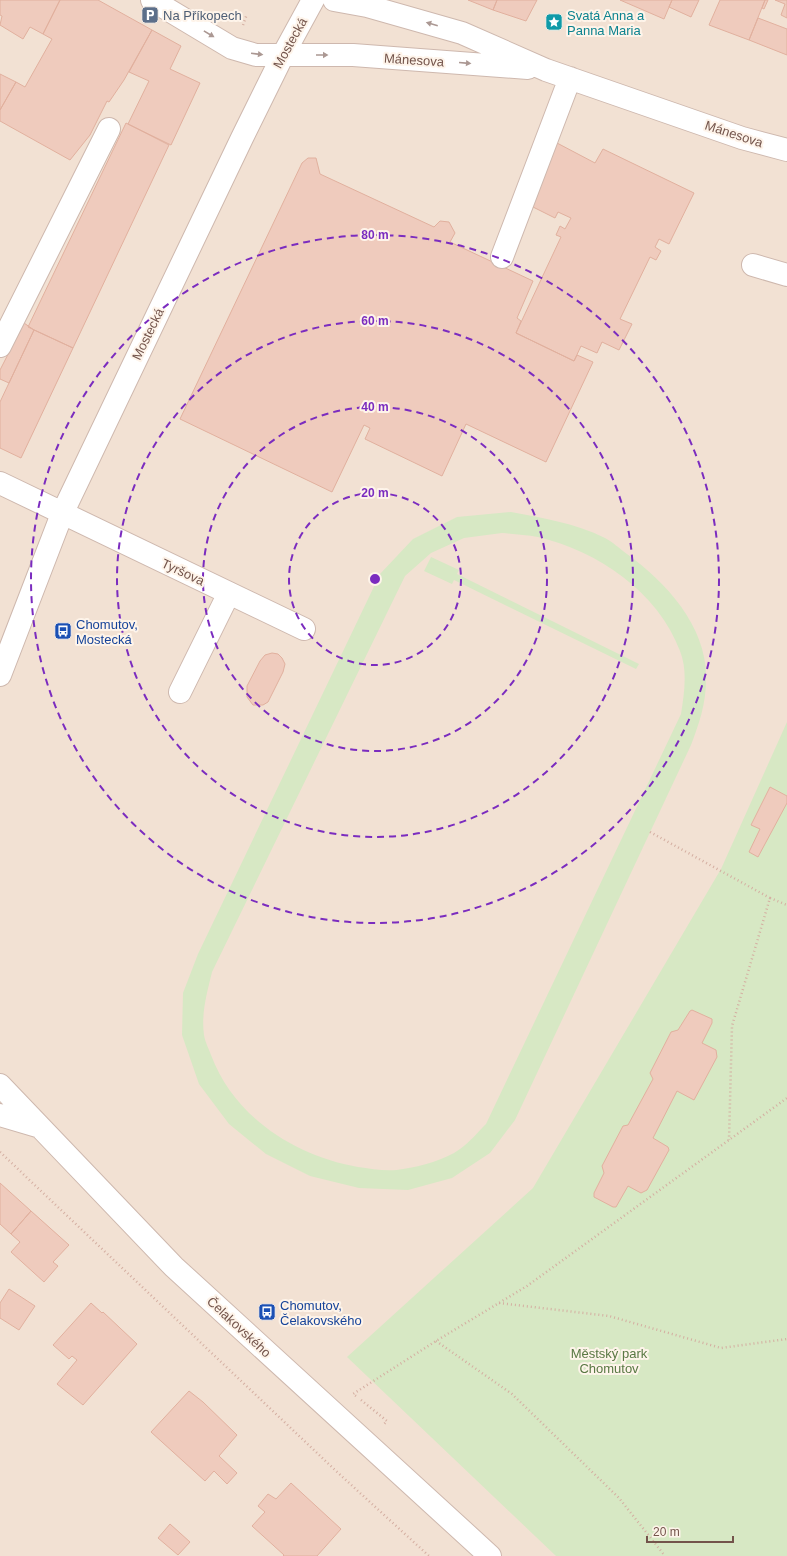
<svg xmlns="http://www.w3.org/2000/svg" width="787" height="1556" font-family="Arial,sans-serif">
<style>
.residential{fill:#f2e1d3}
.green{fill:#d7e8c4;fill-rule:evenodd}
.building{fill:#efcbbd;stroke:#e1b09e}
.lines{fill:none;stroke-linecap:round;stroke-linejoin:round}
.minor-casing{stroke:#ceb8ae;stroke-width:24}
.path{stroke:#d4aea1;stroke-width:2.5;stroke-dasharray:1 3;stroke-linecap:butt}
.minor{stroke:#fff;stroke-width:22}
.oneway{fill:#ab9893}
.ring{fill:none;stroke:#7b2cbf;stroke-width:2;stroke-dasharray:7 5}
.labels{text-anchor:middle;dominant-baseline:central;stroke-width:4;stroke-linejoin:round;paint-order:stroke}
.service-label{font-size:13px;fill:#4e5e75;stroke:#fef4ea;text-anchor:start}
.culture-label{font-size:13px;fill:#0d838f;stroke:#fef4ea;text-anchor:start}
.street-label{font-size:13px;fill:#73544b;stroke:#fef4ea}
.transit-label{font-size:13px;fill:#164399;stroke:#fef4ea;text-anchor:start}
.park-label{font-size:13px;fill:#597843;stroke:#fef4ea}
.centre{fill:#7b2cbf;stroke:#fef4ea;stroke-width:2}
.ring-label{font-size:12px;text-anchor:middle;font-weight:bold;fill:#7b2cbf;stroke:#fef4ea;stroke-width:4;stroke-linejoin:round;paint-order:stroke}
</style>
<rect width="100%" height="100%" fill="#fbf0e4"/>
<path class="residential" d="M0,0H787V1556H0Z"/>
<path class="green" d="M511,512C543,518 575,523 605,538C613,542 620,549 627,554C667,583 708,628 706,680C706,704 699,724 691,745L515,1120L490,1153L452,1178L408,1190L359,1188L310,1176L266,1154L229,1124L199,1084L182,1035L183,993L198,954L380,574L413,539L457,517ZM502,533C514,534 526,535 538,537C598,551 658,592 680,651C688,671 684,694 681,714L486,1124C478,1132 470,1142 460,1149C445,1160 422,1166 403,1169C389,1172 372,1169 358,1167C295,1156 234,1117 211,1055C209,1049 205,1042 204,1035C201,1013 207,993 212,972L405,576L431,553L464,538Z
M431,557L459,570L457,574L639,664L636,669L454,580L452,584L424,571Z
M787,722V1556H556L347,1357L533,1188L721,869Z"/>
<path class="building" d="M0,0H60L43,34L30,27L23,39L0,25L2,16L0,15Z
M60,0H98L152,30L124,80L109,102L107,101L90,135L70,160L0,121V110L16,82L25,87L52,39L43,34Z
M468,0H497L493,10Z
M497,0H537L526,21L493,10Z
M620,0H672L664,19Z
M672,0H699L691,17L669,7Z
M720,0H765L749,40L709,25Z
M765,0H768L764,9L762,8Z
M775,0H787V18L781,15L785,4Z
M758,18L787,29V55L749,40Z
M152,30L181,46L170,69L200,83L171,145L128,124L149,81L129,72Z
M0,74L16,82L0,110Z
M126,123L169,145L73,348L28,327Z
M557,143L595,163L603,149L694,193L669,244L659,239L655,247L661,251L656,260L650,257L620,319L632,324L619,350L602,342L597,353L581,346L574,361L516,333L561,237L556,235L560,226L565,229L571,218L558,212L555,218L531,206Z
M308,158H316L320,174L434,227L440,221L449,222L455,233L450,242L533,281L517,318L521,321L516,333L574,361L577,355L593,362L546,462L466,424L442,476L365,439L370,428L364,425L332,492L180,419L302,163Z
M24,323L34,330L9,383L0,379V370Z
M34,330L73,348L21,458L0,448V402Z
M272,653L278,654L282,658L285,664L283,672L268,702L263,705H253L247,697V686L260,661L265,655Z
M770,787L787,796V803L758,857L749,852L760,829L751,825Z
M692,1010L712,1019V1023L702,1043L716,1050L717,1057L694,1100L677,1091L653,1138L668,1147L669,1150L647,1190L641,1193L628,1186L616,1207H613L594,1197V1193L604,1173L602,1166L623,1126L628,1125L653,1079L650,1073L671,1032L678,1030L690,1011Z
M0,1183L31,1211L11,1234L0,1224Z
M31,1211L69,1245L53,1262L58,1266L44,1282L11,1252L20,1242L11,1234Z
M9,1289L35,1306L19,1330L0,1318V1303Z
M91,1303L102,1313L103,1312L137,1344L83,1405L57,1384L77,1360L72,1356L69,1359L53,1345Z
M189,1391L203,1402L237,1435L219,1456L237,1473L227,1484L214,1471L205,1481L151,1432Z
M291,1483L341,1529L317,1556H283L284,1555L252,1526L265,1512L258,1506L268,1494L276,1499Z
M170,1524L190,1542L178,1555L158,1538Z"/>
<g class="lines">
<defs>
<path id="minor" d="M152,0L232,48L256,55H353L528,68
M334,0L367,6L462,33L546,70L742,138L787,150
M502,257L570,78
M753,265L787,275
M0,346L109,129
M0,483L304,629
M0,675L62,514L242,138L283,55L313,0
M180,692L229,593
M0,1085L174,1267L490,1556
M0,1115L37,1126"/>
</defs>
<use href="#minor" class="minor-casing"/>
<path class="path" d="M243,25L247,14
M650,832L770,898L732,1026L729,1140
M770,898L787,905
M0,1152L336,1471L429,1556
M499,1303L609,1316L721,1348L787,1339
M436,1341L512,1394L619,1498L665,1556
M356,1396L353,1394L436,1341L527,1286L787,1098
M361,1400L387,1421L383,1425"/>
<use href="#minor" class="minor"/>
</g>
<defs><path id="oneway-solid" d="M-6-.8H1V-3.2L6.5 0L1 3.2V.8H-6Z"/></defs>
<g class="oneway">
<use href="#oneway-solid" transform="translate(432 24) rotate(-164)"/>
<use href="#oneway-solid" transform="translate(209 34) rotate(31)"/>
<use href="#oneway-solid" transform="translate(257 54) rotate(7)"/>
<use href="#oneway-solid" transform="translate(322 55)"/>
<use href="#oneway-solid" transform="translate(465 63) rotate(5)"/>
</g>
<g class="ring">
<circle cx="375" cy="579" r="86"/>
<circle cx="375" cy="579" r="172"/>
<circle cx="375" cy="579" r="258"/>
<circle cx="375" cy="579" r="344"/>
</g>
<defs>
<symbol id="parking-square" viewBox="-11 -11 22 22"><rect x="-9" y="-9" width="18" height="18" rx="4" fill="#5c6f8a" stroke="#fef4ea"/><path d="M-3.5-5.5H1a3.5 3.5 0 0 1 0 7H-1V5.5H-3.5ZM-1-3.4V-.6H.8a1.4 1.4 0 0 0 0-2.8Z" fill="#fff"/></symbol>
<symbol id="sight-square" viewBox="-11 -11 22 22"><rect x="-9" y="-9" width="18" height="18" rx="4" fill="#0f9aa8" stroke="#fef4ea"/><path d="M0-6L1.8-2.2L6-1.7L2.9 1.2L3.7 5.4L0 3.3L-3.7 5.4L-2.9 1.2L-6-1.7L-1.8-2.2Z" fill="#fff"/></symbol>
<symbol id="bus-square" viewBox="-11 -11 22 22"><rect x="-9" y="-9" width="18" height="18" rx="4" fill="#1a4fb4" stroke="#fef4ea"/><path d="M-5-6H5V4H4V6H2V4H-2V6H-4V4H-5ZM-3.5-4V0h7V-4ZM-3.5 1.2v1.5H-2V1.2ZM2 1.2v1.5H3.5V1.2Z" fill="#fff"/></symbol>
</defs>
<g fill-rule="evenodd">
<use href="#parking-square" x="140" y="5" width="20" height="20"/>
<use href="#sight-square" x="544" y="12" width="20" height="20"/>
<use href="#bus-square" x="53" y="621" width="20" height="20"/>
<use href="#bus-square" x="257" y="1302" width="20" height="20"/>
</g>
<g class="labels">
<g class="service-label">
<text x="163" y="15">Na Příkopech</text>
</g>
<g class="culture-label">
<text x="567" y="15">Svatá Anna a<tspan x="567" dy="15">Panna Maria</tspan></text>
</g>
<g class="street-label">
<text transform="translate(290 43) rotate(-61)">Mostecká</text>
<text transform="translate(414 60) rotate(4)">Mánesova</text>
<text transform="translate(734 134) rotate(18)">Mánesova</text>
<text transform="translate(148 334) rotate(-64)">Mostecká</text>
<text transform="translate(183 572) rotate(25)">Tyršova</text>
<text transform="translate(239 1327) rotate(43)">Čelakovského</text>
</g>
<g class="transit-label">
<text x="76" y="624">Chomutov,<tspan x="76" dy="15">Mostecká</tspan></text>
<text x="280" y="1305">Chomutov,<tspan x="280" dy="15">Čelakovského</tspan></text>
</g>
<g class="park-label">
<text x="609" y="1353">Městský park<tspan x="609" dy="15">Chomutov</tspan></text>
</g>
</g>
<circle cx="375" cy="579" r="6" class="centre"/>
<g class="ring-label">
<text x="375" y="239">80 m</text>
<text x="375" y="325">60 m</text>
<text x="375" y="411">40 m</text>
<text x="375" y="497">20 m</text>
</g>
<path d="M647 1536v6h86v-6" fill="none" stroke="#73544b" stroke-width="2"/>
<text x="653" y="1536" font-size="12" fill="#73544b" stroke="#fef4ea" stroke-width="3" paint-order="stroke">20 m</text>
</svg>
